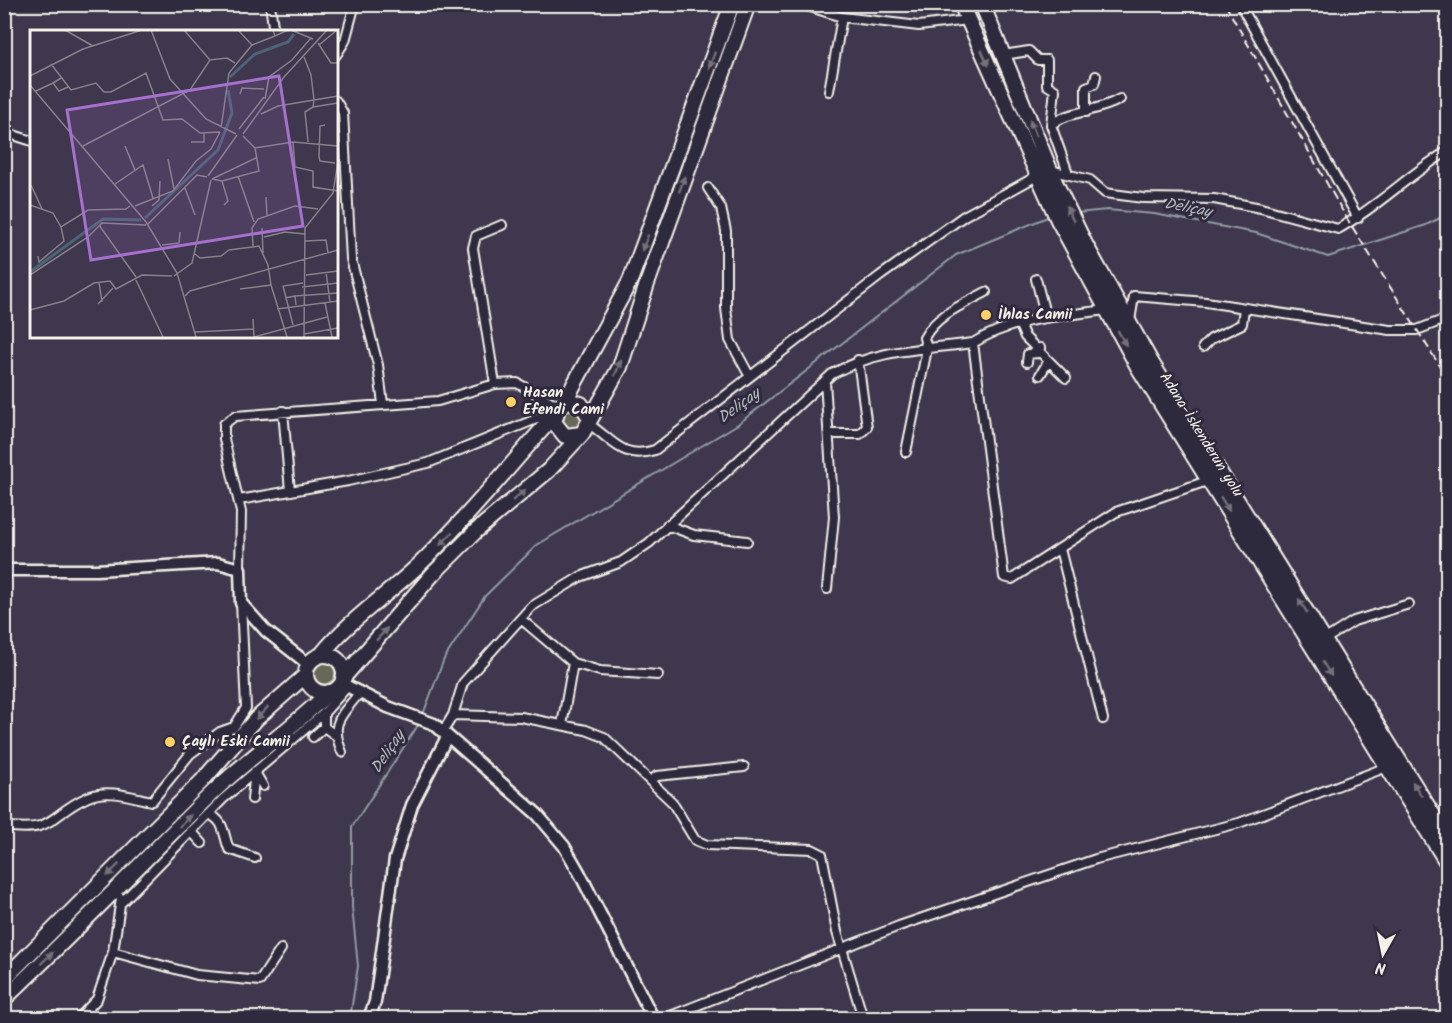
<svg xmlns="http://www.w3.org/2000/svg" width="1452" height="1023" font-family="Kalam,sans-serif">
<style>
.green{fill:#676859;stroke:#aeaca0;stroke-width:1.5}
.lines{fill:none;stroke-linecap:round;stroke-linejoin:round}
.stream{stroke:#909ca5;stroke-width:2}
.street-casing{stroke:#f4f1e8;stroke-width:12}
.secondary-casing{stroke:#f4f1e8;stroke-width:15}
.highway-casing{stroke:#f4f1e8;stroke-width:18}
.street{stroke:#2f2a3d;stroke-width:8}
.secondary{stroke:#2f2a3d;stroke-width:10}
.highway{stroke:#2f2a3d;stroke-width:14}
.rail{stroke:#f4f1e8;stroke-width:2;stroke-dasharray:9 4.5;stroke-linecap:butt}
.oneway{fill:#747079}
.poi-dot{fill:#ffd166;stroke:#2f2a3d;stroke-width:2}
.labels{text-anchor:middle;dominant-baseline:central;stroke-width:6;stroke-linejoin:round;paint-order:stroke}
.poi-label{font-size:15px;font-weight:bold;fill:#f4f1e8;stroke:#2f2a3d;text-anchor:start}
.street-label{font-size:15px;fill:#f4f1e8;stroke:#2f2a3d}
.water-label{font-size:16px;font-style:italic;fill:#b1b8bb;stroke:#2f2a3d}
.inset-river{fill:none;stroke:#4d6378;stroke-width:3}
.inset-road{fill:none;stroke:#87818b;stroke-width:1.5}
.view{fill:#a571cd;fill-opacity:0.15;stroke:#a571cd;stroke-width:3}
.inset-edge{fill:none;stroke:#f4f1e8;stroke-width:3}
</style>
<rect width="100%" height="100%" fill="#3f374d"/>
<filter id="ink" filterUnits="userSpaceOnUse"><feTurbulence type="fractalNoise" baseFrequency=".0167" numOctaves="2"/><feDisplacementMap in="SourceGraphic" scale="12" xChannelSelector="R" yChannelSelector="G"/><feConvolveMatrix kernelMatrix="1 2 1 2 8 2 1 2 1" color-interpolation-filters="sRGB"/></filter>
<g filter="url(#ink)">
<path class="green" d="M561 418a11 11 0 1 1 22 0a11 11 0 1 1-22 0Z
M313 673a11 11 0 1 1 22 0a11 11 0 1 1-22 0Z"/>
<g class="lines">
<path class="stream" d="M1077,213L1107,210L1154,214L1256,233L1328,257L1426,225L1448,214
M422,717L444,659L485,596L537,545L738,424L956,255L1050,216
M350,1018L358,966L352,907V827L420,722"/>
<defs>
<path id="street" d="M270,4L273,26
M801,4L842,17
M1240,4L1358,218
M336,55L345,41L355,4
M1003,55L1029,51L1038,60H1047V85L1055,90L1051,125
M829,91L842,17L919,26L968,20
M336,101L343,113L351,259L378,365L383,404
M1086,112V87L1094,84L1096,76
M4,132L32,141
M1050,170L1090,180L1105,193L1143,198L1214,199L1261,208L1338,229C1378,207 1409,174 1448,151
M1068,173L1051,125C1068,110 1097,113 1120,99
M708,188L721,208L726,231V308L730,340L749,375
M1036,279L1046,318
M1024,321L1021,328L1025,337L1066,378
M1130,321L1134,296L1206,302L1390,330H1417L1448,318
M973,343L1004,577L1012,579L1116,512L1210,480
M1203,347L1211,339L1242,324L1244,308
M1027,362L1028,354L1038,353L1040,348
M1040,375L1048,362
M825,381L834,517L827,589
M495,384L473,248L476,236L502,225
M283,411L290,491
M589,424C614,441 622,460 655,450L880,276L964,216L1037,176
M830,434H860L867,427L858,360
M906,452L927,349L924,338C936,315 964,304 986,292
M239,500L348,481L428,463L556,411
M667,525L694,535L747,541
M1060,549L1103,719
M240,569L241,512L224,439V424L235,416L438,401L495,384L517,383L559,406
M521,619L573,663
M1324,640L1354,621L1409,604
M453,715L521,717L586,730L604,737L672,802L695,840L707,845L812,849L822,854L837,932L863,1018
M562,725L573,663L600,671L658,675
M324,727V713L348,686
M442,733L453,715L463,683L531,607L580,577L621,562L649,543L832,374C880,348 921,350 973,343C1013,318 1061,316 1107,310
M313,737L324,727L335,735
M342,752C329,721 342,716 360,692
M256,774L263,786
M650,781L657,776L744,767
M252,799L255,771
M208,814C225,820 223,834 229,849L255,858
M4,826C56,834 49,814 88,797C108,788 132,797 152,801L190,754L220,732L234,727L246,708L241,603
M191,831L202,843
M122,902L223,799L324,713
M113,952L197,975L260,981L281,949
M79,1018L97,999L113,952L121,898
M665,1018L899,926L1096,859L1239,823L1387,767"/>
<path id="secondary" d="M4,570H96L218,563L240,569L241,603L266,631L308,664
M341,683L388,707L434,724L537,814L564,846L579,872L653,1018
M369,1018L375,1002L395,859L412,805L447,737"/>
<path id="highway" d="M961,4L1058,220L1138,367L1448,864
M982,4L1055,182L1085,244L1151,362L1448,839
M564,403L630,281L732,4
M590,418L581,404L570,401L559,406L554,422L565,436L582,434L620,367L647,284L748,4
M321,655C351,618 388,595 422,562C469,516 510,465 554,416
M306 674a19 19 0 1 1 38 0a19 19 0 1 1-38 0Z
M343,678L432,575L476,531L549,470L582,434
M4,979L202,781L256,719L306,675
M4,999C74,933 140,864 208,797C246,759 291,730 329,692"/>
</defs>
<use href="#street" class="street-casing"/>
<use href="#secondary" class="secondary-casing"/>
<use href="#highway" class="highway-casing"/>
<use href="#street" class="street"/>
<use href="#secondary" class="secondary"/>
<use href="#highway" class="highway"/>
<path class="rail" d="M1225,4L1346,217L1448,379"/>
</g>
<defs><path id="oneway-solid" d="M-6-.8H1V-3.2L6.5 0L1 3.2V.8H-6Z" transform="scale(1.5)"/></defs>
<g class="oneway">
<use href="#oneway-solid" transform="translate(985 58) rotate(66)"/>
<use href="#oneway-solid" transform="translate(712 60) rotate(110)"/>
<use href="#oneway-solid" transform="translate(1033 128) rotate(-112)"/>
<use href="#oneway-solid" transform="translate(682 184) rotate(-70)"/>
<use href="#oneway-solid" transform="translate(1070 214) rotate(-116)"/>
<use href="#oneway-solid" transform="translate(645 243) rotate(111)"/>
<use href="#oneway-solid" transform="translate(1122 338) rotate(61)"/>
<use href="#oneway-solid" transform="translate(618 368) rotate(-67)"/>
<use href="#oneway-solid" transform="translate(519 495) rotate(-40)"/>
<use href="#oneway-solid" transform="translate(1225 504) rotate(58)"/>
<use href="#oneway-solid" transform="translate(446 539) rotate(135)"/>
<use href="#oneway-solid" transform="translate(1303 606) rotate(-122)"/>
<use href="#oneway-solid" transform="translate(382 634) rotate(-49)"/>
<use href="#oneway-solid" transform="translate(1327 669) rotate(58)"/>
<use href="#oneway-solid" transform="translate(262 713) rotate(135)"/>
<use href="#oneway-solid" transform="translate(1417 789) rotate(-122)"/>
<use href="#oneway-solid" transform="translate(185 821) rotate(-46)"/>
<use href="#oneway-solid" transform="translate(113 870) rotate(135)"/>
<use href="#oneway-solid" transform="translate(47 958) rotate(-44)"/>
</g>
</g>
<g class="poi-dot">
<circle cx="986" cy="315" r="6"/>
<circle cx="511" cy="402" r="6"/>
<circle cx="170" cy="742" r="6"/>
</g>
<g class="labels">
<g class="poi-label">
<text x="998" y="315">İhlas Camii</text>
<text x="523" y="393">Hasan<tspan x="523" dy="17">Efendi Cami</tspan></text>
<text x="182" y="742">Çaylı Eski Camii</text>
</g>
<g class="street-label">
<text transform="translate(1201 435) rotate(58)">Adana-İskenderun yolu</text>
</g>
<g class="water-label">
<text transform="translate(1188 208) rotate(11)">Deliçay</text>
<text transform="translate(739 406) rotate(-36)">Deliçay</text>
<text transform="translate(388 752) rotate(-56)">Deliçay</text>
</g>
</g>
<g transform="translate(30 30)">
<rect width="308" height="308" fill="#3f374d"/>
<path class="inset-river" d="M200,47L225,24L258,12L264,4M115,188L188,120L202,83L198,60M0,242L73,189L111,190"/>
<path class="inset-road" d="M35,0L63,16M121,0L140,49L176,89L206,104M154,0L180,30L197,28L205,33M208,0L222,15M243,0L245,6L258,0M261,0L283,9M288,13L301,33H308M289,15L307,0M274,27L281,45L284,70L283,77L275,82L278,112M21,34L41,60L66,53L74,62H81L116,43L133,90L152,89L170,103L190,102M0,46L53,19L112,0M31,48L23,53L29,61L38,57M0,55L116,192L147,243L166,307M6,61L23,53M210,64L212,58L234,59M235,69L239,47L262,30L281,8M283,77L308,73M231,84L248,76L308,66M295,95L290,96L289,127L290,131L305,133M191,98L199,43L222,15L245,6M209,99L234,67M213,104L254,47L297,0M213,106L225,118L263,112L308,116M161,112H174V103M263,112L265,137L283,141V157L308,161M53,116L160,60L180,30M95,116L105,140M138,129L144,159M178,146L207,105M208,146L224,192M182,149L192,151L229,141L225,118M182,149L226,128M192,151L198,171L194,175M85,154L113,135L123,168M1,155L12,179M155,158L165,185M236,167L237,186M0,175L23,183L31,197L58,180L96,179L100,176M105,176L143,161L166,131L181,119L190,102M122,176L129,170L130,151M118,194L167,145L177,147M69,195L106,247M232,198L233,223M234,207L255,202L275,204M275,211L296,210L298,223M132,215L149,213L150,202M223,216L222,198L228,189L265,176L288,179M165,224L170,228L191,226L199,220L229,216L238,235L241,255L210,259M8,226L9,232L34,211L31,197M296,242L300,272M0,245L58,207L72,193L116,195M276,245L308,241M144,246L162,233L181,150M105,248L133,307M69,252L72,272M241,255L257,307M272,257L308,253M155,266L160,261L308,220M265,266L308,263M255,268L265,266L266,275M295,273L302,307M68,274L83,258M247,279L308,271M0,280L34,271L64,253L80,251L86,259L112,245L142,246M223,289L224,307M263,295L253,256L273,253M165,302L224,299M274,304L308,298M224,307L297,287M274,307L275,198L303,163L308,131"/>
<path class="view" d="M249,46L273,196L61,230L37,80Z"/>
<rect width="308" height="308" class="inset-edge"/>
</g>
<rect width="1452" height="1023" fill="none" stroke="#2f2a3d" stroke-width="24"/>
<rect x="12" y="12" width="1428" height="999" fill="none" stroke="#f4f1e8" stroke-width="2" filter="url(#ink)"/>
<g transform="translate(1383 954) rotate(189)" stroke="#2f2a3d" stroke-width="4.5" paint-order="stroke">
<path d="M0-4.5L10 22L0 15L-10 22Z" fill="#f4f1e8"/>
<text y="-9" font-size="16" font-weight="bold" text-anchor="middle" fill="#f4f1e8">N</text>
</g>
</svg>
